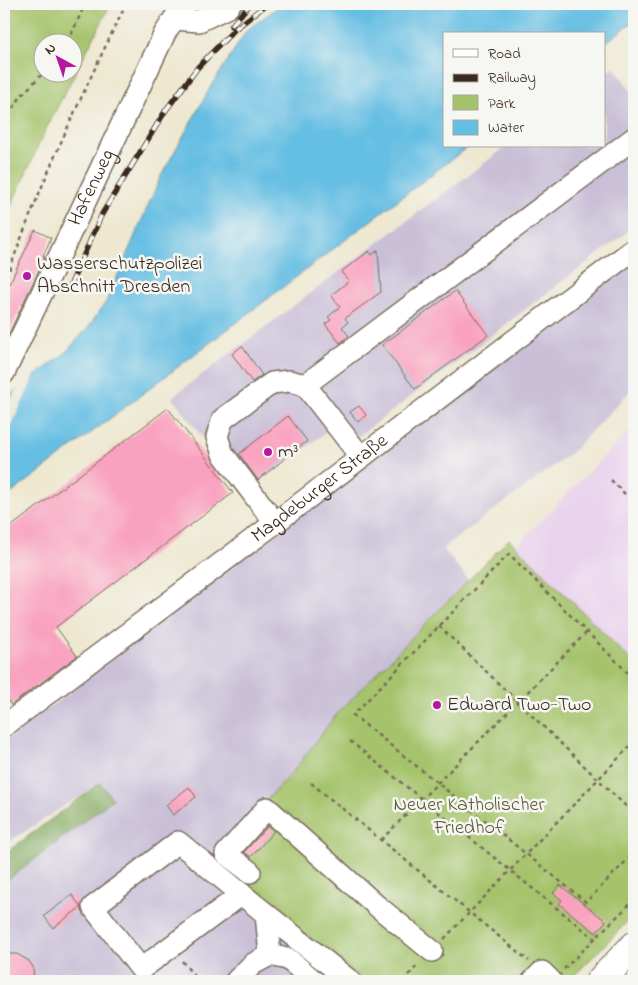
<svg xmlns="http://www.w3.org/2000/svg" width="638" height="985" font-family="'Indie Flower',sans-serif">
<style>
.built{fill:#e9d2ed}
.industrial{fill:#c9bfd7}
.green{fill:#a4c36b;stroke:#707644;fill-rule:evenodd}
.forest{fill:#83a95f;stroke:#5f6a3e}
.water{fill:#65bee3;stroke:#507480}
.pier{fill:#eee8d0}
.building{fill:#f9a2bf}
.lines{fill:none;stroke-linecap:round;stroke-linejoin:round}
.minor-casing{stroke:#7a6c5c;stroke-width:24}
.major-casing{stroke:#7a6c5c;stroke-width:30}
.path{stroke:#7a6c5c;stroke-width:2.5;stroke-dasharray:4 4;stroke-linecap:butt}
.minor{stroke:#fff;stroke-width:21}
.major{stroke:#fff;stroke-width:28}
.rail-casing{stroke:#3b2a1e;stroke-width:5.5}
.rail{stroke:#f6f6f2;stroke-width:4;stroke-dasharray:11;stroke-linecap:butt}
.poi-dot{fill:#b5179e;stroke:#f6f6f2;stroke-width:2}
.labels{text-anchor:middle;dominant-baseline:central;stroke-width:5;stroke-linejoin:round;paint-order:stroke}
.street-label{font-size:20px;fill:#3b2a1e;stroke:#f6f6f2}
.poi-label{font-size:20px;fill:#3b2a1e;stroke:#f6f6f2;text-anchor:start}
.park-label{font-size:20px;fill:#5a5835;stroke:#f6f6f2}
</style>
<rect width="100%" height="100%" fill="#f6f6f2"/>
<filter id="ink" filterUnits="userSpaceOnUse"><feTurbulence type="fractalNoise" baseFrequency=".02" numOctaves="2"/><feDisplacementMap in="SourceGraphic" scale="10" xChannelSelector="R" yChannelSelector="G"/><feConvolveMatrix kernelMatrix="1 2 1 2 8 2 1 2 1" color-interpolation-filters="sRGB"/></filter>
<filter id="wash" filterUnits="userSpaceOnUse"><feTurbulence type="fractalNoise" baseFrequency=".0096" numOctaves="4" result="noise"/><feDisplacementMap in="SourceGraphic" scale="20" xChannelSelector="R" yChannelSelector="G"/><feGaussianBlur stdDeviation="1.12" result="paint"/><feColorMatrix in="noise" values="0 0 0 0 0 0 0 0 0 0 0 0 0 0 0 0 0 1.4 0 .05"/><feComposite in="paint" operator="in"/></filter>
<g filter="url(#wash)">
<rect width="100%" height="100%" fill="#eee8d0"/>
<path class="built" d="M634,426V663L516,546Z"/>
<path class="industrial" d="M614,67L634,95V227L342,449L328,431L244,493L172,397L507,146H604V74Z
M634,261V387L570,454L443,548L468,580L336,715L296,768L213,859L363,981H4V883L112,799L100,783L4,845V742Z"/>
<path class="green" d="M4,4H111L45,131L4,221ZM42,42H72V72H42Z
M509,539L634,663V915L569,981H363L212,859L296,768L336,715Z"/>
<path class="forest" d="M100,783L113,799L4,883V854Z"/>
<path class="water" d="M282,4H634V21L604,44V34H444V146H469L4,499V399L63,355L88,328L106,302L161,176L210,88L247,30Z"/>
<path class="pier" d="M36,372L4,442V416L18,386Z"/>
<g id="blocks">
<path class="building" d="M35,230L51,238L43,256L45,257L4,344V295Z
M378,250L381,292L345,318L348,322L342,327L349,336L340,343L325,324L331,320L328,317L340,307L331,295L349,281L341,272L369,251L372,255Z
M455,291L488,335L415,389L382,345Z
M242,346L262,375L252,382L232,354Z
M359,406L366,415L358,422L350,412Z
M168,408L233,493L56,627L77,656L11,705L4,695V532Z
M288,416L307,441L258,480L239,454Z
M189,787L196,797L173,815L166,805Z
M268,826L274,831L251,857L244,852Z
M560,885L606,921L596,933L559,904L562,900L553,893Z
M72,895L81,907L53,928L44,916Z
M9,954H17L29,961L33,967L34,981H4V955Z"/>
</g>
</g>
<g filter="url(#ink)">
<use href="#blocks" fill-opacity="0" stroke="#7a6c5c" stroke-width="1"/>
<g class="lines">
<defs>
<g id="minor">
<path d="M174,19L199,21L228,7L230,4"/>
<path id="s1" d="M4,373L165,33L184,4"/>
<path d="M305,385L634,138"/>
<path d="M275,523L223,454L217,437L219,430L223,419L272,383L289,381L305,385L361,457"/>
<path id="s2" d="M4,726L275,523L634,249"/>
<path d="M250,872L226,854L267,808L377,906L432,951"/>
<path d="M242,894L141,969L93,907L178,842L266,914L270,955"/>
<path d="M266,914L350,981"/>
<path d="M236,981L253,964L270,955L288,959L314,981"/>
<path d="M533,981L542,972L551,981"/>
</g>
<path id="major" d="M600,981L634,946"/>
</defs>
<use href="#minor" class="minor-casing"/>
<use href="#major" class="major-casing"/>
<path class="path" d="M68,42L85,4
M4,121L22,95L44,72
M4,285C38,188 81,96 126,4
M611,480L634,503
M439,626L634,814
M634,679L509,554L353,715L586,902L634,853
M350,741L595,939
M311,783L529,961
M381,840L587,632
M444,939L634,742
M182,961L198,981
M564,969L634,900
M403,981L419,964"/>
<use href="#minor" class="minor"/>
<use href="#major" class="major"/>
<defs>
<path id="rail" d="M231,26L250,4
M70,286L102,214L166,110L198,67L235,29L267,4"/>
</defs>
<use href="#rail" class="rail-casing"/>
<use href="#rail" class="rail"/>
</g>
</g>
<g class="poi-dot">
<circle cx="27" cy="276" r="5"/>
<circle cx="268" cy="452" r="5"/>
<circle cx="437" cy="705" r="5"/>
</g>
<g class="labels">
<g class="street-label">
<text stroke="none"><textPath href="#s1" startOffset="205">Hafenweg</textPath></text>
<text stroke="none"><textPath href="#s2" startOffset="395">Magdeburger Straße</textPath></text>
</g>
<g class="poi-label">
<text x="37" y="264">Wasserschutzpolizei<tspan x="37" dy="23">Abschnitt Dresden</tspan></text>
<text x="278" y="452">m³</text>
<text x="447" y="705">Edward Two-Two</text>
</g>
<g class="park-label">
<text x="469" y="805">Neuer Katholischer<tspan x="469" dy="23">Friedhof</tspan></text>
</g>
</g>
<rect width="638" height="985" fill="none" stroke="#f6f6f2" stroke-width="20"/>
<rect x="443" y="32" width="162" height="115" fill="#f6f6f2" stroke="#aba49d"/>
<rect x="453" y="49" width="25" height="8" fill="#ffffff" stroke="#aba49d"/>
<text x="488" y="58" font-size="15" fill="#3b2a1e">Road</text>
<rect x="453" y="74" width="25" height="8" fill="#3b2a1e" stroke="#aba49d"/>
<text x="488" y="82" font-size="15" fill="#3b2a1e">Railway</text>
<rect x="453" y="95" width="25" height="15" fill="#a4c36b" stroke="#aba49d"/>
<text x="488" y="108" font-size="15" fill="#3b2a1e">Park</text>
<rect x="453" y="120" width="25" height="15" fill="#65bee3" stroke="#aba49d"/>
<text x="488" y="132" font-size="15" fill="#3b2a1e">Water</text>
<g transform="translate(58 58) rotate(320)"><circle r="24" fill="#f6f6f2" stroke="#aba49d"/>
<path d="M0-4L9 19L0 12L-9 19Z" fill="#b5179e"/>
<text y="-8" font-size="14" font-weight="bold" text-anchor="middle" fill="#3b2a1e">N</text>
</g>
</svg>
